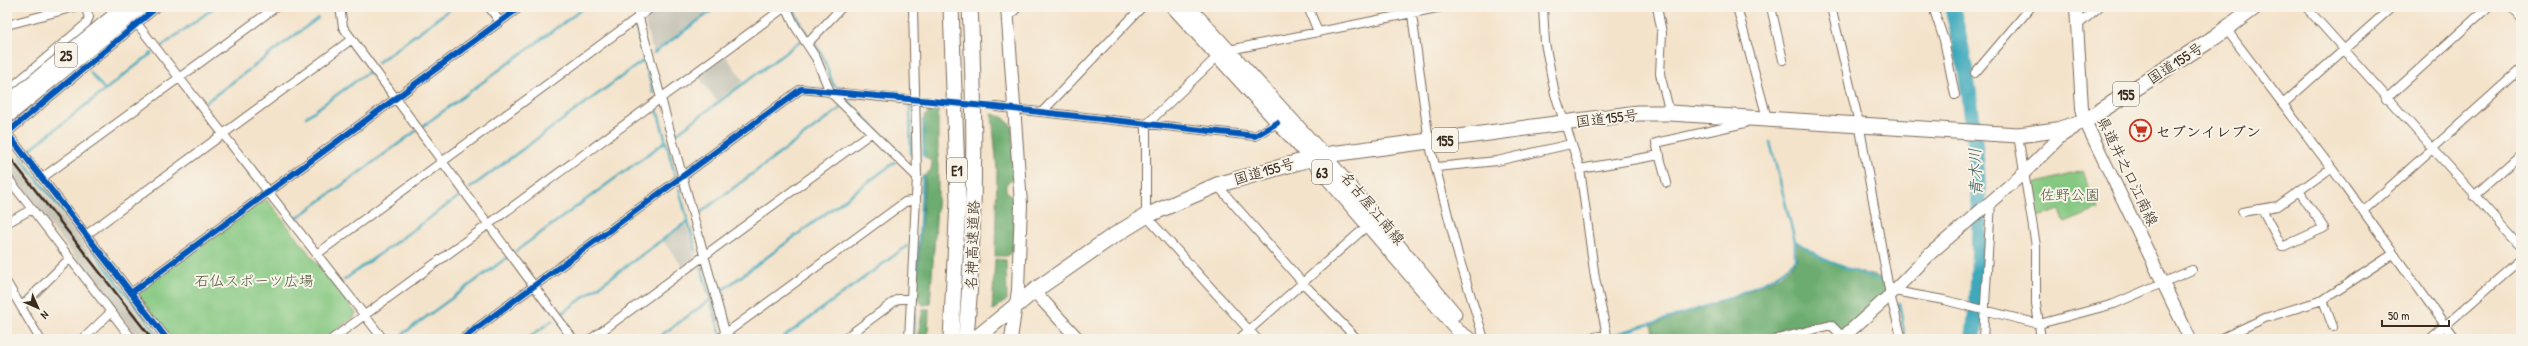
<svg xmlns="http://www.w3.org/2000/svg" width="2528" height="346" font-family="'Patrick Hand','Klee One',sans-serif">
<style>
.industrial{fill:#c7c5b8}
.green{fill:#85c881;stroke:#607950}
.forest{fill:#6cac6f;stroke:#546b46}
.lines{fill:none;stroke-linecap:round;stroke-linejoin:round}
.stream{stroke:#3ca9bb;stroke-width:2.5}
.river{stroke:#3ca9bb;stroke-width:16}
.street-tunnel{stroke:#cfbea8;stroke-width:8;stroke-dasharray:8 4;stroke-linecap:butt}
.street-casing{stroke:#7c6b5b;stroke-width:10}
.secondary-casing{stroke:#7c6b5b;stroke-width:14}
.primary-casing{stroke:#7c6b5b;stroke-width:15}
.highway-casing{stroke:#7c6b5b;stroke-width:17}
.street{stroke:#fff;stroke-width:8}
.secondary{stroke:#fff;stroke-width:12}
.primary{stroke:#fff;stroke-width:13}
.highway{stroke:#fff;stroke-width:15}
.rail{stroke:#3b2a1e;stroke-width:2.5}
.primary-bridge-casing{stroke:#7c6b5b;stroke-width:15;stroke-linecap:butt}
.primary-bridge{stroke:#fff;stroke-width:13}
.cycleway-casing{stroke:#f7f3e8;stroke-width:8}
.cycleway{stroke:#0057b8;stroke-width:6}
.labels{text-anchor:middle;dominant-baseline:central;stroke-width:4;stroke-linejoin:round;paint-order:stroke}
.shield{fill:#f7f3e8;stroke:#73665b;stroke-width:1}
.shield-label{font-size:14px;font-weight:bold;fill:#3b2a1e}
.street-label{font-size:15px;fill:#3b2a1e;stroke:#f7f3e8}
.poi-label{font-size:15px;font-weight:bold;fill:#3b2a1e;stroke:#f7f3e8;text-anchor:start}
.park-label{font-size:15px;fill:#51593c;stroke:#f7f3e8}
.water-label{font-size:16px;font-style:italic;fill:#3b5d5d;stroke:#f7f3e8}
</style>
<rect width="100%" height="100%" fill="#f7f3e8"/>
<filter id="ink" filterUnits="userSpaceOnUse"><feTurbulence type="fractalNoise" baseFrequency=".025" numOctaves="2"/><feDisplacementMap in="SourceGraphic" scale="8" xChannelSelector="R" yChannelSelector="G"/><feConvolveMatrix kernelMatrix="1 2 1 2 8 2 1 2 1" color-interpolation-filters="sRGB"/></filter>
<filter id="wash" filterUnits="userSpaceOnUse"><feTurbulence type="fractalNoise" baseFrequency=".012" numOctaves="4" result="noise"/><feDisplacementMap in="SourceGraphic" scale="16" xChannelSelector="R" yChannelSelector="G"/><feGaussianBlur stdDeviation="0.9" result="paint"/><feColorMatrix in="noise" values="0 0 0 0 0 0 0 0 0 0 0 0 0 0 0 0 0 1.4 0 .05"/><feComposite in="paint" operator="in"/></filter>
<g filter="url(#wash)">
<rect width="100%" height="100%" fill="#f4e3cb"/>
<path class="industrial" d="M658,7H715L653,53L644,19Z
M725,55L744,81L717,101L697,75Z
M7,146L157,339H139L7,170Z
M686,224L696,258L683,267L663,241Z"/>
<path class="green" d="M2082,171L2099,209L2065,223L2060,210L2034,218L2030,185Z
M264,200L268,201L356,313L355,316L325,339H172L138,295L139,291Z"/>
<path class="forest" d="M938,110V193L930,304L923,305L916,296L925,175L931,170L932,162L924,156V117L929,112Z
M992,114L1003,117L1012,126L1014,178L1006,184V191L1014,197V249L1007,256H995L997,170Z
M1797,242C1824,262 1852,271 1884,278L1894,291L1843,337L1831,326L1772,339H1650L1654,337L1651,325C1679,316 1784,286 1796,260C1798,255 1797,248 1797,242Z
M995,259L1006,260L1007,300L992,311Z
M923,309H929L928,339H917Z"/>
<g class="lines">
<path class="stream" d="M631,7L632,13
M792,7L808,36
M636,27L653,93
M815,45L822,54L833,84L835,87L843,88
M162,46L215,7
M654,53L717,7
M377,63L453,7
M105,90L152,53
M843,96L901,154
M206,102L318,18
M910,105L911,154
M657,109L675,175
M306,117L371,70
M923,120L924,156
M423,126L585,7
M677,133L801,41
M1770,142L1795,241L1823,259L1882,282
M29,150L105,90L90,72
M20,157L161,339
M470,188L644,60
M679,189L696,251
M697,215L841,108
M297,218L416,131
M516,251L666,141
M701,267L720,332
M344,280L461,195
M720,292L895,162
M915,294L923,176
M1899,303L1904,332
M561,314L688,221
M1610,336C1657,321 1763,295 1795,260V241
M396,339L508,257
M527,339L553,320
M656,339L710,300
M781,339L907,246
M914,339L915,301"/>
<path class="river" d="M1952,7C1978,110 1986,234 1973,339"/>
</g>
</g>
<g filter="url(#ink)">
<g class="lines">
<path class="street-tunnel" d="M931,102L996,107"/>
<defs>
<path id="street" d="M157,7L7,133L167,339
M340,7L343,27L573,339
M489,7L500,22
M636,7L727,339
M786,7L795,26L816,58L830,92L917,177
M1308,7L1318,32
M1411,7L1429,142L1459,258L1484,339
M1543,7L1545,43L1555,94L1580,169L1595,278L1607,335L1599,336V339
M1657,7L1662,33L1660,74L1670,113
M1737,7L1767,118L1764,119
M1771,7L1783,60
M1831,7L1859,123L1890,295L1902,339
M1933,7L1944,40L1955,95
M2306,7L2521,247
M2511,7L2521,18
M1008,17L1018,7
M135,21L383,339
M7,25L75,7
M2077,26L2099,7
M2226,29L2345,186L2455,339
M807,44L842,7
M1229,50L1442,7
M1217,57L1146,125V216L1257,339
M1975,73L2031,7
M7,91L86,24L89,17L85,7
M2386,99L2488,7
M2283,104L2392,7
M996,107L1255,136L1277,123
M1042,112L1142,7
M2018,135L2036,246V304L2041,339
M1437,167L1497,161L1571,144
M1580,169L1660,155
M7,177L32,209
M42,178L276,7
M1667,183L1656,143L1745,123
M1217,185L1302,282L1357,339
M2474,196L2521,154
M2262,209L2282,247L2324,228L2299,191
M2363,211L2521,69
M2242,212L2278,206L2331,168
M7,223L32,209L132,339
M86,235L352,39
M317,254L652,7
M7,283L40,339
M1894,291L1944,300L2039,324L2114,304L2192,270
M131,293L520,7
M2323,300L2333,327
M21,307L70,258
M83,339L111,312
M332,339L785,7
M462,339L801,89L931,102
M591,339L871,133
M718,339L905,202L916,200
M844,339L898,299H910
M909,339L917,177L913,7
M1239,339L1367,226
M1586,339L1599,336
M1777,339L1831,325L1843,337
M1983,339L1991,202
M2220,339L2265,318L2323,300L2393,254
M2430,339L2521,259"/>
<path id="secondary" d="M1007,7L1021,204L1018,290L1011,339
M2076,7L2082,108L2085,121L2190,339
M1034,291L1078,339
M1841,339L1890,295L1931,253L2024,173L2060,137L2074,128"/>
<path id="primary" d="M1173,7L1311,159L1458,331L1470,339
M1189,7L1324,155L1455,314"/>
<path id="highway" d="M951,339L958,201L951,7
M966,339C975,229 976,118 970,7
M975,339L1034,291L1110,238L1146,216L1217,185L1324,155L1638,113H1670L2018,135L2057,130L2085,121L2215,37L2255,7"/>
</defs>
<use href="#street" class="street-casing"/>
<use href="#secondary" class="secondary-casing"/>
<use href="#primary" class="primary-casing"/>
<use href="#highway" class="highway-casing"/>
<use href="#street" class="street"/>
<use href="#secondary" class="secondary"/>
<use href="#primary" class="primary"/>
<use href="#highway" class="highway"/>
<path class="rail" d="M7,154L152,339"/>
<defs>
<path id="primary-bridge" d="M7,103L124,7
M7,117L141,7"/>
</defs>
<use href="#primary-bridge" class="primary-bridge-casing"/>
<use href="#primary-bridge" class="primary-bridge"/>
<defs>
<path id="cycleway" d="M157,7L7,133L167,339
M131,293L520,7
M462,339L801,89L996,107L1255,136L1277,123"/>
</defs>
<use href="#cycleway" class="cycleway-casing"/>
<use href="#cycleway" class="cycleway"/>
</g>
</g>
<defs>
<symbol id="supermarket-ring" viewBox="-11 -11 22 22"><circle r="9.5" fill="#f7f3e8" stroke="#c8321e" stroke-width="1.5"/><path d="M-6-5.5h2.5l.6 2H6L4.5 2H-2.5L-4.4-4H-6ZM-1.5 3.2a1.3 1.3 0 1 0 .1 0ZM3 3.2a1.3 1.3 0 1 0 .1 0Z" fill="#c8321e"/></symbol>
</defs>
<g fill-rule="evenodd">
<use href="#supermarket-ring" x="2128" y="118" width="25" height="25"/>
</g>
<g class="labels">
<g class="shield">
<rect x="55" y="43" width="22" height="24" rx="3"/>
<rect x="2113" y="82" width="26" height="24" rx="3"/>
<rect x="1432" y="128" width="26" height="24" rx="3"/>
<rect x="947" y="158" width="20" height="24" rx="3"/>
<rect x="1312" y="160" width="20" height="24" rx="3"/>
</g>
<g class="shield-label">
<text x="66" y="55">25</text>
<text x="2126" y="94">155</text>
<text x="1445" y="140">155</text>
<text x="957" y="170">E1</text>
<text x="1322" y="172">63</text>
</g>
<g class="street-label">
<text transform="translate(2175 63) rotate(-33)">国道155号</text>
<text transform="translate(1607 118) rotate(-7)">国道155号</text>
<text transform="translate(1264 171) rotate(-16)">国道155号</text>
<text transform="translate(2128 171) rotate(64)">県道井之口江南線</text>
<text transform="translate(1373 208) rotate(50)">名古屋江南線</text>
<text transform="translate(972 245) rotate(-88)">名神高速道路</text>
</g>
<g class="poi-label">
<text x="2156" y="131">セブンイレブン</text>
</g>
<g class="park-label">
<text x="2070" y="194">佐野公園</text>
<text x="254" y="280">石仏スポーツ広場</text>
</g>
<g class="water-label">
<text transform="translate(1975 172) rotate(-92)">青木川</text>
</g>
</g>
<rect width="2528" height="346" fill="none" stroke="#f7f3e8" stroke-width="24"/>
<g transform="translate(38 308) rotate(135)" stroke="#f7f3e8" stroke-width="3" paint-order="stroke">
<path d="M0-3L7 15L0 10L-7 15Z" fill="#3b2a1e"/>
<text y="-6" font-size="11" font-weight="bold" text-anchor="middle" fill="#3b2a1e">N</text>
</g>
<path d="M2382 320v6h67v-6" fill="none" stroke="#3b2a1e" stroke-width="2"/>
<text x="2388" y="320" font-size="12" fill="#3b2a1e" stroke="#f7f3e8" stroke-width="3" paint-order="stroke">50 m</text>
</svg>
